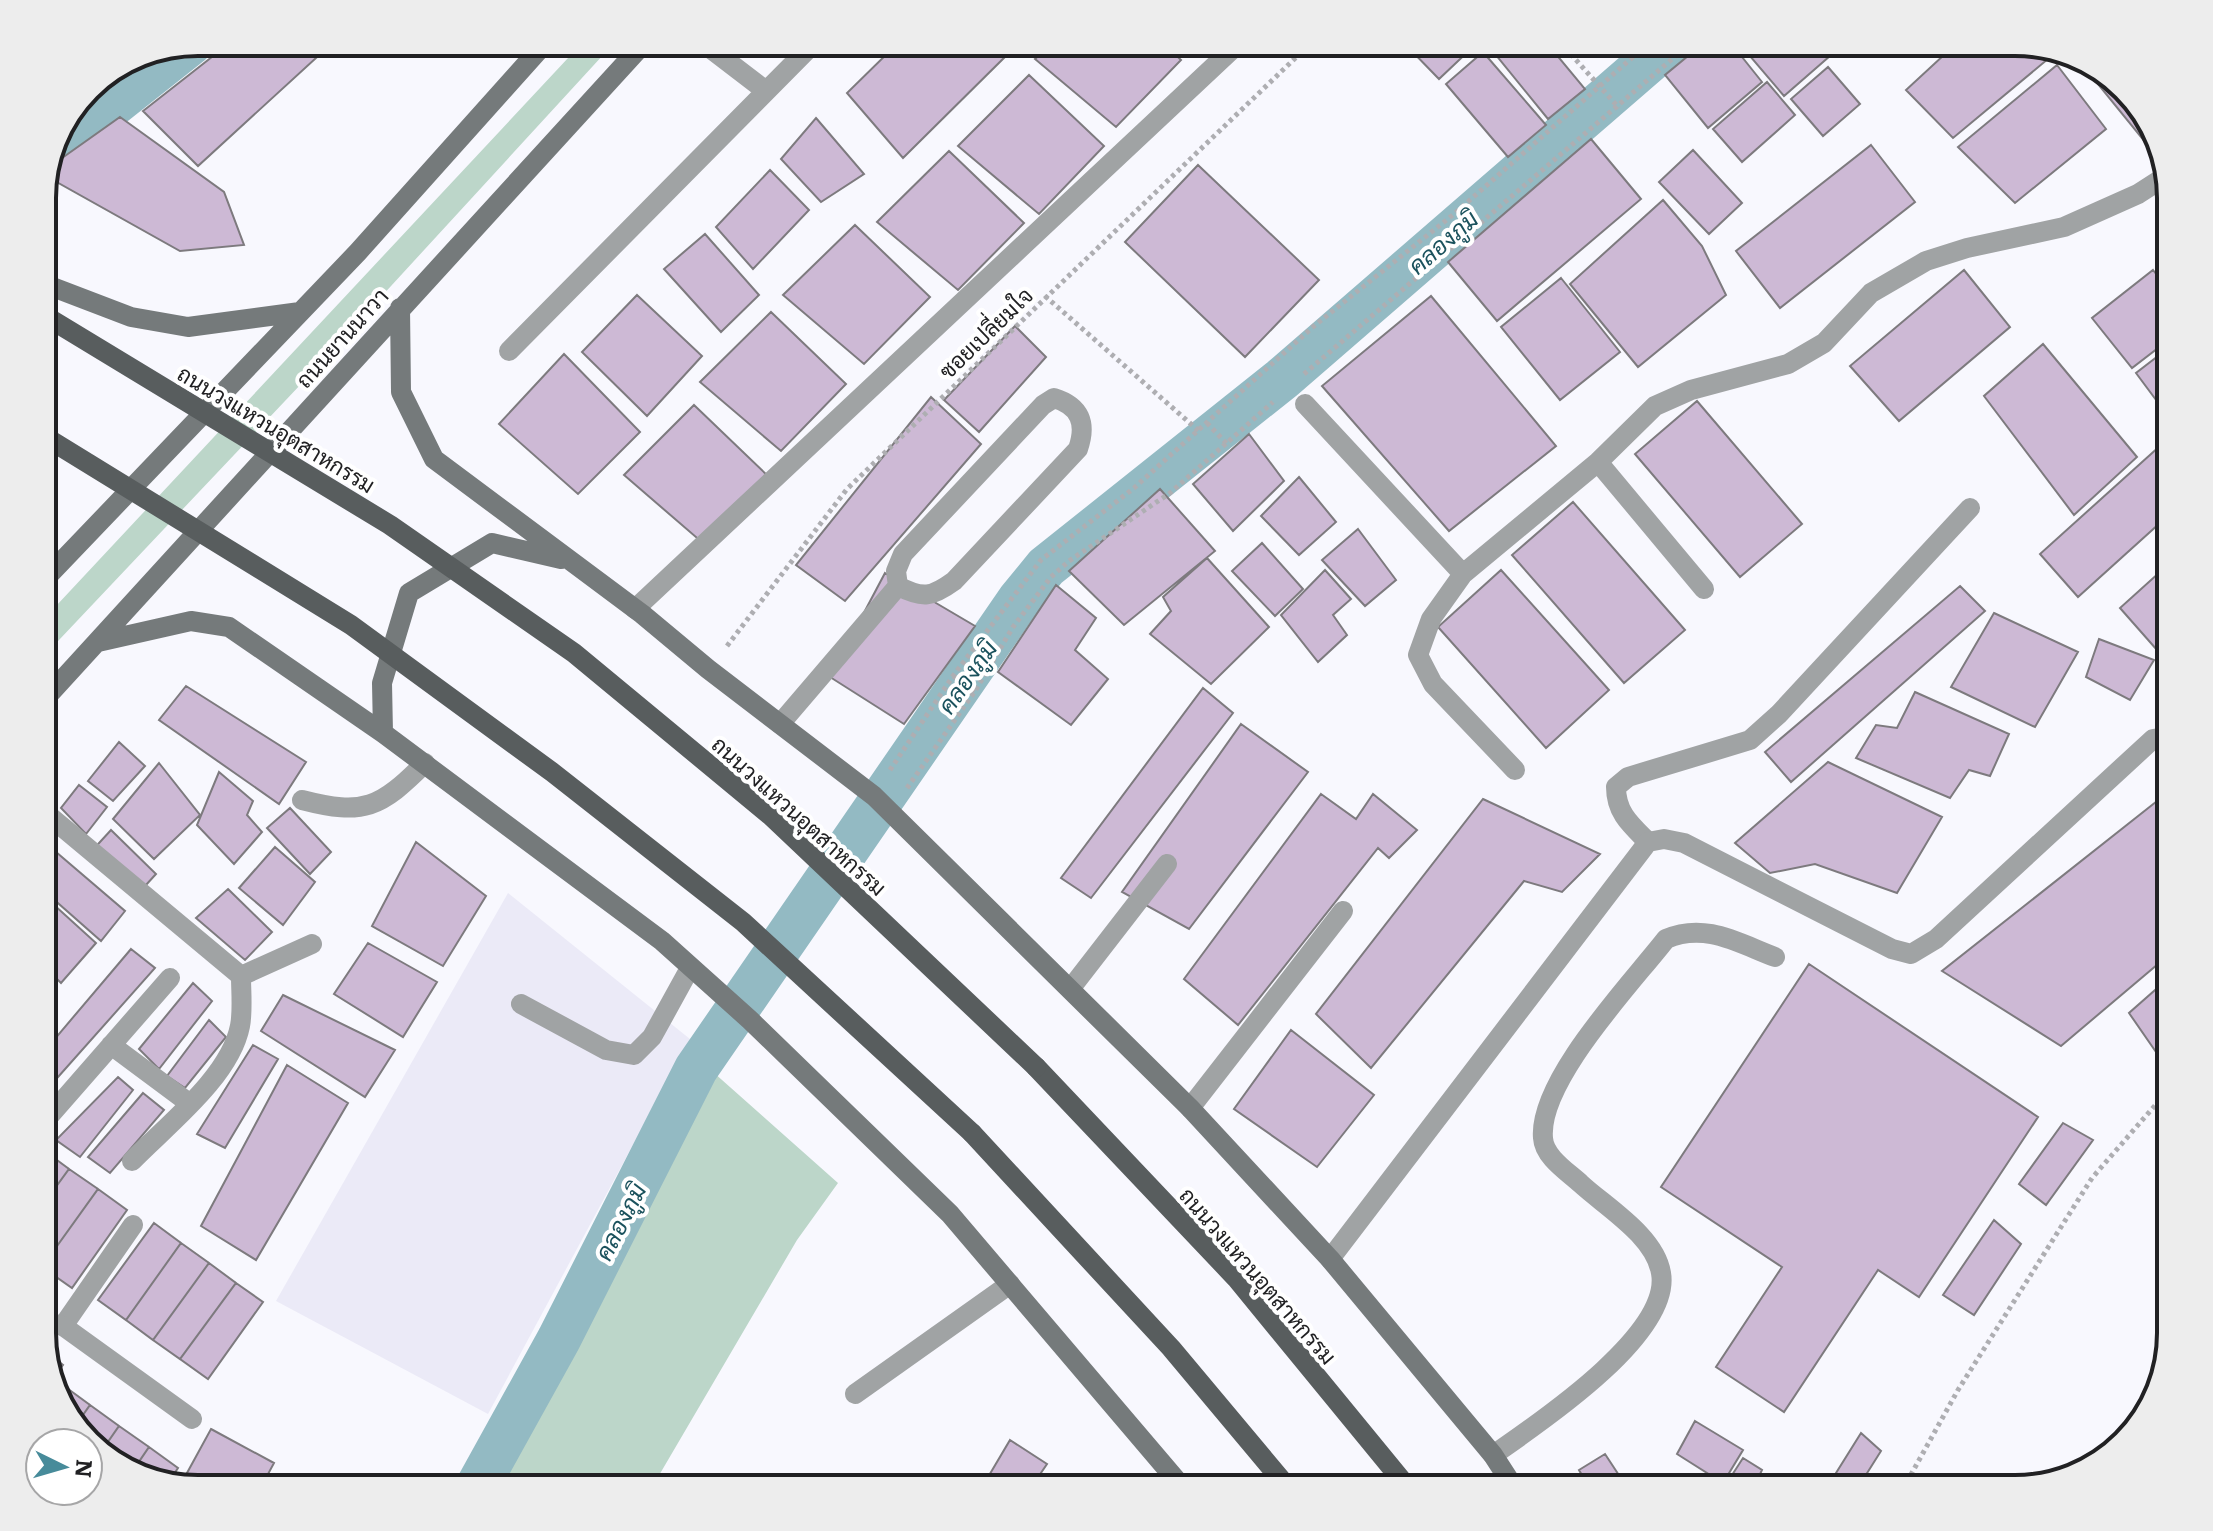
<svg xmlns="http://www.w3.org/2000/svg" width="2213" height="1531" font-family="Literata,Sarabun,serif">
<style>
.built{fill:#ebeaf7}
.green{fill:#bcd6c9}
.lines{fill:none;stroke-linecap:round;stroke-linejoin:round}
.canal{stroke:#93bac3;stroke-width:44}
.building{fill:#cdb9d5;stroke:#7d7a7e;stroke-width:2}
.path{stroke:#aeaeb2;stroke-width:5;stroke-dasharray:4 4;stroke-linecap:butt}
.lane{stroke:#a0a3a4;stroke-width:20}
.street{stroke:#a0a3a4;stroke-width:20}
.secondary{stroke:#757a7b;stroke-width:20}
.primary{stroke:#585d5e;stroke-width:20}
.primary-bridge{stroke:#585d5e;stroke-width:20}
.labels{text-anchor:middle;dominant-baseline:central;stroke-width:8;stroke-linejoin:round;paint-order:stroke}
.street-label{font-size:22px;fill:#212123;stroke:#fff}
.water-label{font-size:24px;font-style:italic;fill:#1b525d;stroke:#fff}
.rim{fill:none;stroke:#212123;stroke-width:4}
</style>
<rect width="100%" height="100%" fill="#f8f8fe"/>
<path class="built" d="M508,893L690,1039L488,1414L276,1301Z"/>
<path class="green" d="M583,42H615L302,383L42,658V621Z
M713,1072L838,1183L797,1240L651,1489H490Z"/>
<g class="lines">
<path class="canal" d="M52,153L191,43
M476,1489L559,1339L696,1069L1019,600L1046,567L1282,379L1671,42"/>
</g>
<path class="building" d="M231,42H300L316,58L198,166L143,111Z
M899,42H1020L903,158L847,93Z
M1053,42H1163L1181,60L1116,127L1035,59Z
M1403,42H1474L1476,44L1439,79Z
M1500,42H1546L1585,89L1548,119L1491,49Z
M1705,42H1730L1762,82L1708,128L1665,75Z
M1738,42H1846L1784,96Z
M1958,42H2015L2054,54L1953,138L1906,90Z
M1483,52L1546,125L1508,157L1446,84Z
M2080,62L2102,69L2156,134L2145,142Z
M2057,65L2106,129L2015,203L1958,147Z
M1828,67L1860,104L1823,136L1791,99Z
M1029,75L1104,146L1039,214L958,146Z
M1767,82L1795,115L1742,162L1713,129Z
M120,117L224,192L244,245L180,251L46,176L48,168Z
M816,118L864,174L821,202L781,159Z
M1591,139L1641,199L1497,321L1448,262Z
M1871,145L1915,202L1780,308L1736,251Z
M1693,150L1742,203L1709,234L1659,182Z
M949,151L1024,223L958,290L877,222Z
M1198,165L1319,280L1245,357L1125,242Z
M770,170L809,210L753,269L716,227Z
M1663,200L1702,246L1726,295L1638,367L1570,284Z
M855,225L930,297L864,364L783,295Z
M705,234L759,295L721,332L664,269Z
M1964,270L2010,327L1899,421L1850,366Z
M2153,270L2171,293V338L2132,368L2092,318Z
M1561,278L1620,352L1560,400L1501,327Z
M637,295L702,356L647,416L582,352Z
M1431,296L1556,446L1449,531L1322,386Z
M771,312L846,384L781,451L700,382Z
M1015,326L1046,357L979,432L944,400Z
M2043,344L2137,457L2074,515L1984,396Z
M2171,346V420L2136,373Z
M564,354L640,432L578,494L499,424Z
M931,397L981,444L845,601L796,565Z
M1697,401L1802,524L1740,577L1635,454Z
M694,405L769,477L704,544L624,475Z
M1249,434L1284,481L1233,531L1193,484Z
M2171,436V513L2078,597L2040,554Z
M1299,477L1336,522L1299,555L1261,516Z
M1160,489L1215,551L1124,625L1069,571Z
M1573,502L1685,630L1624,683L1512,555Z
M1358,529L1396,580L1365,606L1322,560Z
M1262,543L1303,589L1275,616L1232,571Z
M1207,558L1269,627L1211,684L1150,634L1171,611L1163,597Z
M2171,562V637L2157,650L2120,608Z
M1325,570L1351,599L1333,615L1347,635L1318,662L1281,615Z
M1501,570L1609,690L1546,748L1438,627Z
M885,573L975,626L904,724L830,677Z
M1056,585L1096,618L1075,650L1108,679L1071,725L998,672Z
M1960,586L1985,611L1791,782L1765,752Z
M1994,613L2078,652L2035,727L1951,687Z
M2099,639L2154,660L2130,700L2086,677Z
M186,686L306,762L279,804L159,720Z
M1203,688L1233,713L1091,898L1061,878Z
M1915,692L2009,734L1990,776L1969,770L1950,798L1856,758L1876,725L1897,728Z
M1241,724L1308,772L1189,929L1122,892Z
M119,742L145,766L113,801L88,781Z
M1828,762L1942,817L1897,893L1815,864L1770,873L1735,843Z
M159,763L200,815L154,859L113,819Z
M219,772L253,801L247,815L262,832L234,864L197,825Z
M79,785L107,807L86,834L61,808Z
M2171,790V953L2061,1046L1942,971Z
M1321,794L1356,819L1373,794L1417,830L1389,858L1378,848L1238,1025L1184,979Z
M1483,799L1600,854L1562,892L1524,881L1371,1068L1316,1014Z
M290,808L331,852L310,874L267,828Z
M111,830L156,874L135,897L89,854Z
M42,840L125,911L101,941L42,889Z
M416,842L486,896L443,966L372,926Z
M275,847L315,882L283,925L239,888Z
M228,889L272,932L245,960L196,918Z
M42,894L96,943L61,983L42,964Z
M368,943L437,982L403,1037L334,994Z
M131,949L155,968L42,1095V1054Z
M1809,964L2038,1117L1919,1297L1878,1270L1784,1412L1716,1367L1782,1267L1661,1187Z
M2171,976V1059L2165,1065L2129,1013Z
M193,983L212,1001L159,1069L139,1049Z
M283,995L395,1050L365,1097L261,1031Z
M209,1020L226,1037L185,1088L167,1076Z
M1291,1030L1374,1095L1317,1167L1234,1109Z
M253,1045L278,1059L225,1148L197,1134Z
M287,1065L348,1103L256,1260L201,1226Z
M118,1077L133,1090L80,1157L56,1140Z
M143,1093L164,1110L110,1173L88,1157Z
M2063,1123L2093,1140L2046,1205L2019,1184Z
M42,1149L69,1169L42,1206Z
M69,1169L98,1189L42,1267V1206Z
M98,1189L127,1210L72,1288L42,1267Z
M1994,1220L2021,1244L1974,1315L1943,1295Z
M154,1223L181,1243L126,1320L98,1300Z
M181,1243L209,1263L153,1340L126,1320Z
M209,1263L236,1283L180,1359L153,1340Z
M236,1283L263,1302L208,1379L180,1359Z
M45,1351L63,1365L53,1378Z
M60,1383L90,1405L76,1425L63,1411L56,1389Z
M90,1405L119,1426L101,1452L76,1425Z
M1695,1421L1743,1450L1723,1483L1677,1454Z
M119,1426L149,1447L134,1469L111,1462L101,1452Z
M211,1429L274,1463L260,1489H198L181,1484Z
M1861,1433L1881,1451L1857,1489H1826Z
M1010,1440L1047,1464L1030,1489H981Z
M149,1447L178,1468L170,1480L134,1469Z
M1605,1454L1628,1489H1590L1579,1470Z
M1743,1458L1762,1470L1755,1485L1759,1489H1723Z"/>
<g class="lines">
<path class="path" d="M1560,42L1619,108
M1045,296L1199,431
M1304,374L1692,42
M1207,423L1228,445
M727,646L847,489L1312,42
M953,676L975,691
M890,770L953,676L1041,560L1134,488L1314,326L1454,214L1650,42
M907,788L975,691L1013,627L1051,577L1069,561L1170,493L1273,402
M1903,1489L1958,1390L2092,1178L2171,1087"/>
<path class="lane" d="M635,609L1240,42
M780,724L898,586C923,599 932,597 954,581L1078,449C1087,423 1080,406 1054,398L1043,405L903,554L896,571L898,586
M302,800C364,816 380,808 425,763
M1648,842C1631,825 1616,813 1616,787L1628,777L1750,740L1779,714L1970,508
M521,1004L606,1050L634,1055L652,1037L690,968
M63,1326L133,1225
M855,1394L1010,1284
M1493,1455C1536,1425 1672,1335 1661,1273C1655,1236 1606,1207 1581,1184C1568,1172 1544,1157 1543,1138C1538,1081 1631,984 1666,939C1705,922 1738,943 1775,957"/>
<path class="street" d="M702,42L766,91
M509,351L815,42
M1305,404L1463,574
M1598,462L1704,589
M1515,770L1433,684L1418,655L1431,619L1463,574L1598,462L1655,406L1691,390L1788,364L1824,343L1871,293L1926,261L1967,248L2064,227L2138,194L2166,176
M42,810L241,976L312,944
M1071,988L1167,864
M111,1045L189,1103
M1190,1108L1343,911
M45,1121L170,978
M132,1161C167,1125 230,1077 240,1026C243,1011 241,992 241,976
M1330,1259L1648,842L1664,839L1684,843L1892,949L1911,954L1936,939L2153,739L2171,736
M42,1321L63,1326L192,1419
M309,1489L310,1487"/>
<path class="secondary" d="M42,283L131,317L188,327L300,312
M400,308L401,392L434,459L642,614L708,669L874,796L1190,1108L1330,1259L1493,1455L1515,1489
M42,582L358,252L546,42
M98,642L191,621L229,627L383,733L662,941L750,1020L950,1214L1184,1489
M42,702L645,42
M383,733L382,683L409,593L492,543L561,559"/>
<path class="primary" d="M1036,1067L1236,1278L1409,1489
M972,1133L1171,1348L1289,1489"/>
<path class="primary-bridge" d="M42,314L390,525L574,653L771,816L1036,1067
M42,435L351,625L552,772L743,922L972,1133"/>
</g>
<g class="labels">
<g class="street-label">
<text transform="translate(985 332) rotate(-44)">ซอยเปลี่ยมใจ</text>
<text transform="translate(341 337) rotate(-48)">ถนนยานนาวา</text>
<text transform="translate(277 428) rotate(31)">ถนนวงแหวนอุตสาหกรรม</text>
<text transform="translate(800 815) rotate(42)">ถนนวงแหวนอุตสาหกรรม</text>
<text transform="translate(1259 1275) rotate(49)">ถนนวงแหวนอุตสาหกรรม</text>
</g>
<g class="water-label">
<text transform="translate(1442 241) rotate(-41)">คลองภูมิ</text>
<text transform="translate(966 676) rotate(-55)">คลองภูมิ</text>
<text transform="translate(619 1221) rotate(-63)">คลองภูมิ</text>
</g>
</g>
<path d="M0 0H2213V1531H0ZM198 56H2015A142 142 0 0 1 2157 198V1333A142 142 0 0 1 2015 1475H198A142 142 0 0 1 56 1333V198A142 142 0 0 1 198 56Z" fill="#ededed" fill-rule="evenodd"/>
<path class="rim" d="M198 56H2015A142 142 0 0 1 2157 198V1333A142 142 0 0 1 2015 1475H198A142 142 0 0 1 56 1333V198A142 142 0 0 1 198 56Z"/>
<g transform="translate(64 1467) rotate(95)"><circle r="38" fill="#ffffff" stroke="#a6a6a7" stroke-width="2"/>
<path d="M0-6L14 30L0 20L-14 30Z" fill="#478b9a"/>
<text y="-12" font-size="22" font-weight="bold" text-anchor="middle" fill="#212123">N</text>
</g>
</svg>
